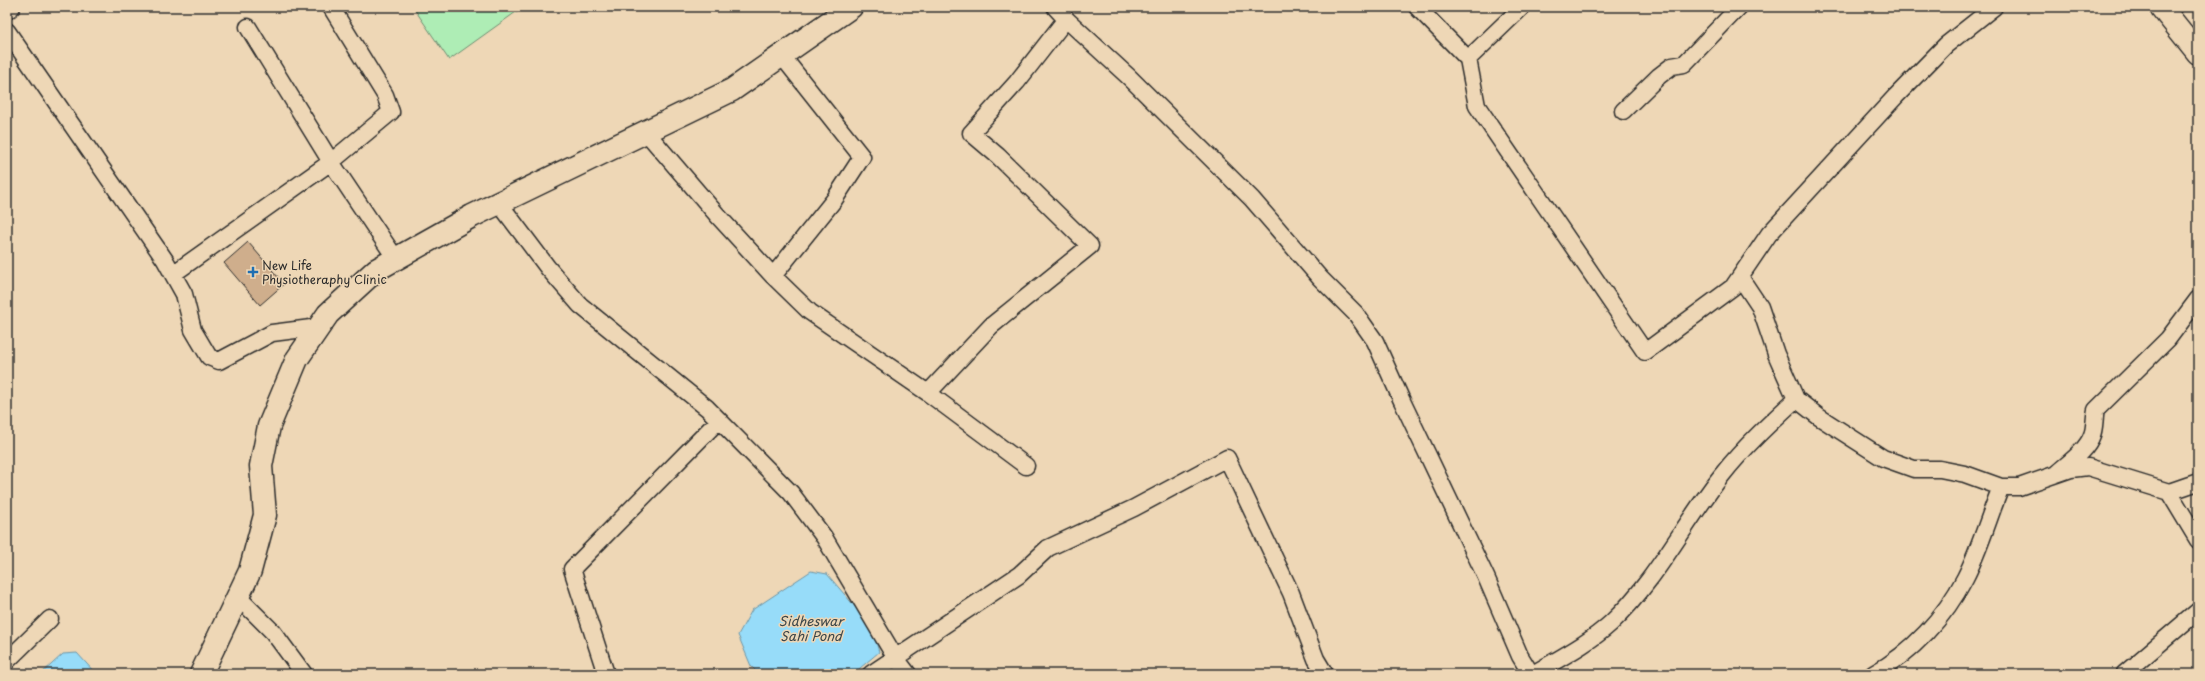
<svg xmlns="http://www.w3.org/2000/svg" width="2205" height="681" font-family="'Playpen Sans',sans-serif">
<style>
.green{fill:#aeedb5;stroke:#6c8c70}
.water{fill:#97dcf9;stroke:#6c95a7}
.building{fill:#cfae8c;stroke:#2b2b2b}
.lines{fill:none;stroke-linecap:round;stroke-linejoin:round}
.minor-casing{stroke:#2b2b2b;stroke-width:19}
.secondary-casing{stroke:#2b2b2b;stroke-width:25}
.minor{stroke:#eed7b6;stroke-width:16}
.secondary{stroke:#eed7b6;stroke-width:22}
.poi-dot{fill:#1f6fb2;stroke:#eed7b6;stroke-width:1.5}
.labels{text-anchor:middle;dominant-baseline:central;stroke-width:3;stroke-linejoin:round;paint-order:stroke}
.poi-label{font-size:12px;fill:#2b2b2b;stroke:#eed7b6;text-anchor:start}
.water-label{font-size:13px;font-style:italic;fill:#3b464a;stroke:#eed7b6}
</style>
<rect width="100%" height="100%" fill="#eed7b6"/>
<filter id="ink" filterUnits="userSpaceOnUse"><feTurbulence type="fractalNoise" baseFrequency=".025" numOctaves="2"/><feDisplacementMap in="SourceGraphic" scale="8" xChannelSelector="R" yChannelSelector="G"/><feConvolveMatrix kernelMatrix="1 2 1 2 8 2 1 2 1" color-interpolation-filters="sRGB"/></filter>
<g filter="url(#ink)">
<path class="green" d="M413,7H523L449,60Z"/>
<path class="water" d="M811,571L827,574L863,616L873,632L879,652L853,674H759L751,666L738,635L752,610Z
M77,653L96,674H41L63,654Z"/>
<path class="building" d="M248,242L284,284L260,305L224,263Z"/>
<g class="lines">
<defs>
<path id="minor" d="M1055,7L1066,19L1130,78L1252,199L1320,278L1356,314L1375,341L1402,401L1486,577L1520,656L1531,674
M1417,7L1468,59L1522,7
M7,11L12,7
M248,27L331,162L396,259
M7,31L165,260L184,294L193,330L209,357L219,361L272,333L319,327
M1468,59L1477,106L1645,352L1733,287L1769,234L1896,96L1946,45L1994,7
M1623,111L1659,76L1672,66L1684,64L1739,7
M646,132L718,216L773,276L810,312L928,393L1026,466
M499,203L548,268L580,305L707,408L791,493L824,537L895,657L908,674
M173,274L331,162L391,112L385,95L331,7
M773,276L834,200L862,157L782,56
M928,393L991,326L1090,246L998,156L971,133L1017,82L1066,19
M1796,399L1819,417L1883,458L1914,469H1940L1965,474L2001,487H2019L2071,469L2088,467L2169,492L2198,482
M2057,473C2068,463 2087,450 2092,435C2095,428 2094,418 2096,410L2168,339L2198,299
M2169,492L2198,540
M238,597L273,632L304,674
M7,661L50,619
M606,674L572,569L719,420
M871,674L1019,575L1048,548L1134,508L1227,458L1291,593L1316,659L1325,674
M1533,674C1560,658 1588,644 1611,623C1656,581 1684,523 1722,475C1744,447 1770,423 1796,399L1776,354L1760,307L1740,277
M1873,674C1912,653 1945,617 1965,578C1980,549 1989,516 2001,487
M2124,674L2198,611"/>
<path id="secondary" d="M2161,7L2198,53
M201,674L250,571L265,515L261,466L269,426L297,359L328,314L376,270L472,216L732,90L851,7"/>
</defs>
<use href="#minor" class="minor-casing"/>
<use href="#secondary" class="secondary-casing"/>
<use href="#minor" class="minor"/>
<use href="#secondary" class="secondary"/>
</g>
</g>
<path class="poi-dot" d="M251 266h4v4h4v4h-4v4h-4v-4h-4v-4h4z"/>
<g class="labels">
<g class="poi-label">
<text x="262" y="265">New Life<tspan x="262" dy="14">Physiotheraphy Clinic</tspan></text>
</g>
<g class="water-label">
<text x="811" y="620">Sidheswar<tspan x="811" dy="15">Sahi Pond</tspan></text>
</g>
</g>
<rect width="2205" height="681" fill="none" stroke="#eed7b6" stroke-width="24"/>
<rect x="12" y="12" width="2181" height="657" fill="none" stroke="#2b2b2b" stroke-width="1.5" filter="url(#ink)"/>
</svg>
